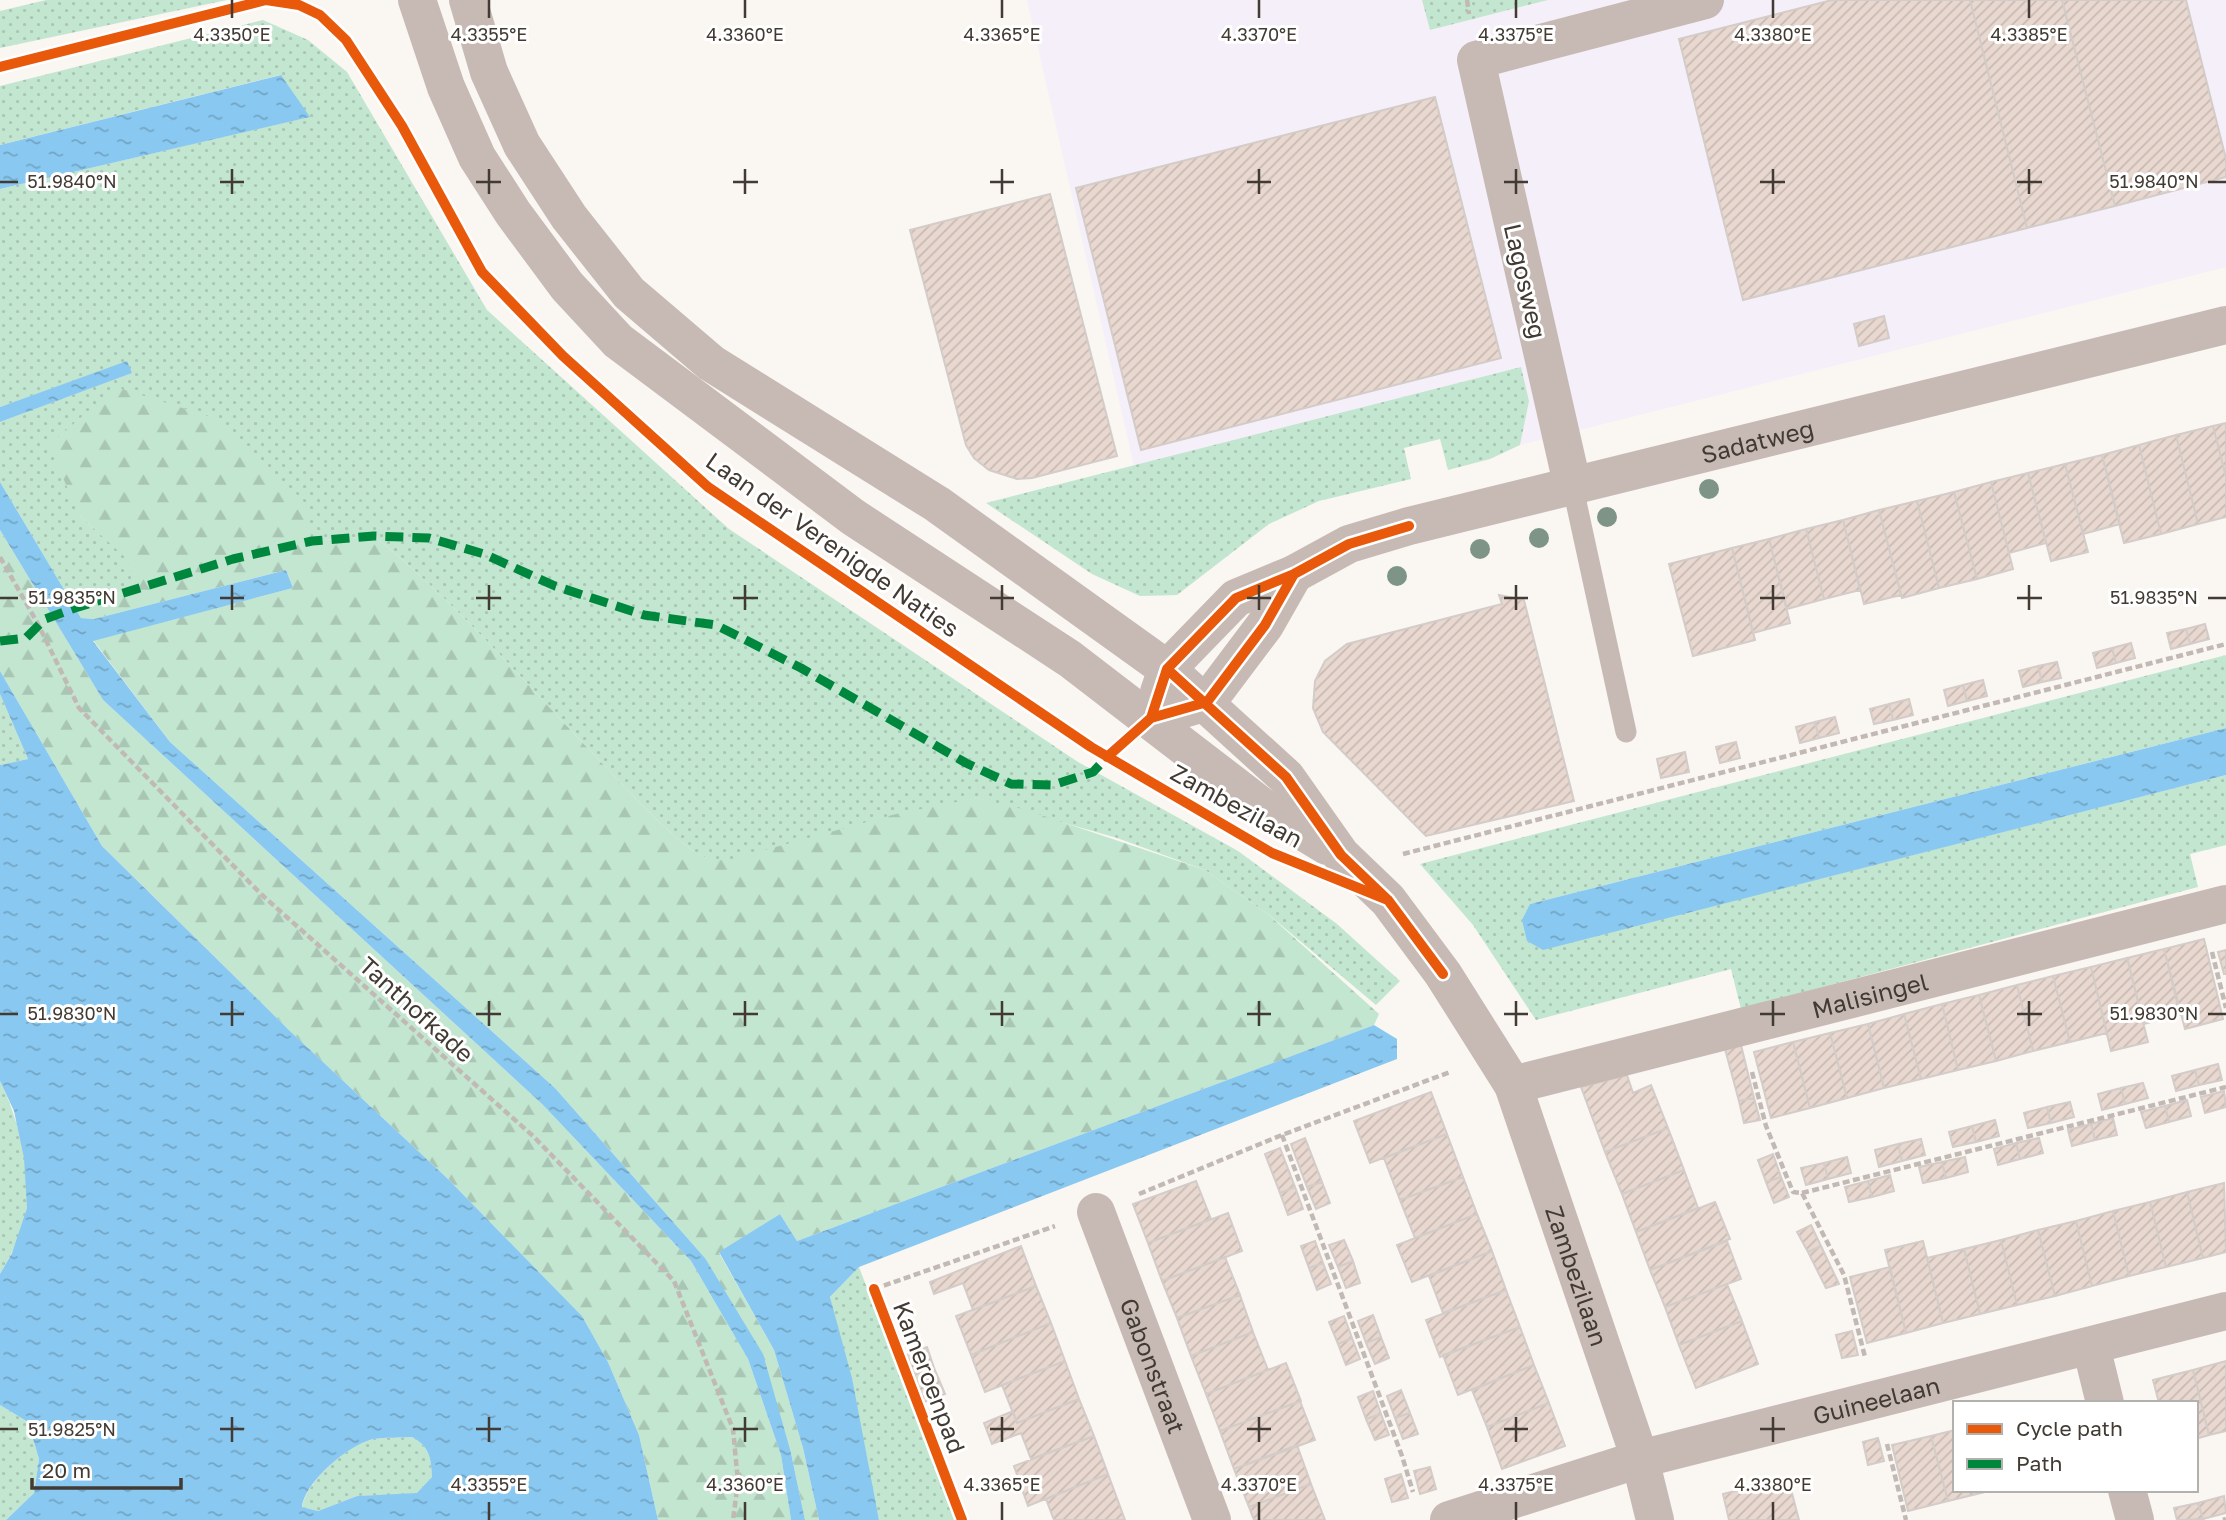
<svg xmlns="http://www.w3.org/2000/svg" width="2226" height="1520" font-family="'Golos Text',sans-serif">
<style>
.industrial{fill:#f5eff9}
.grass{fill:url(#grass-dots)}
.forest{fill:url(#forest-firs)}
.water{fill:url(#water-ripples);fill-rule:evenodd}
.building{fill:url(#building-hatch);stroke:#d3ccc8;stroke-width:2}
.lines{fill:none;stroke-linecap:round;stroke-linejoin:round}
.path{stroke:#c2b9b4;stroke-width:4.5;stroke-dasharray:7 3.5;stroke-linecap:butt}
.service{stroke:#c7bab5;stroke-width:21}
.minor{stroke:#c7bab5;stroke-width:38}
.tertiary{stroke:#c7bab5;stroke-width:38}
.quiet{stroke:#00873e;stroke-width:9;stroke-dasharray:18 9;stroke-linecap:butt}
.cycleway-casing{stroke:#fff;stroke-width:15}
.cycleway{stroke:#e8590c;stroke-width:10}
.tree{fill:#7d9486}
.ticks{fill:none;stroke:#423b33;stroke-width:2.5}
.labels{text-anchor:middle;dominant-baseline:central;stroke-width:6;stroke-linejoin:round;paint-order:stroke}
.street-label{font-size:24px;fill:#423b33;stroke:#fff}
.ticks-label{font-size:18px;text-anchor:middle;fill:#423b33;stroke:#fff;stroke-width:6;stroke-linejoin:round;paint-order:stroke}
</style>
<defs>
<pattern id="grass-dots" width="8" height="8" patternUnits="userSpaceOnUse" patternTransform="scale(1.75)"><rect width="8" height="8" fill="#c2e6d0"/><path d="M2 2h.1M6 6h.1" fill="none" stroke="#a8c6b3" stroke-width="1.8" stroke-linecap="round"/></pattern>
<pattern id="forest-firs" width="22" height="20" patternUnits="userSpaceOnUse" patternTransform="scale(1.75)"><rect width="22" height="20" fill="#c2e6d0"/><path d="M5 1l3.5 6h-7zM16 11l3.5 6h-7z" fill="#a8c6b3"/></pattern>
<pattern id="water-ripples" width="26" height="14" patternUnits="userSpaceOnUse" patternTransform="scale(1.75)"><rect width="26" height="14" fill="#89c9f1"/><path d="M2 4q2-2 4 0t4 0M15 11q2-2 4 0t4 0" fill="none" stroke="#72a4c4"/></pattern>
<pattern id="building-hatch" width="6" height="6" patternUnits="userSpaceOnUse" patternTransform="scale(1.75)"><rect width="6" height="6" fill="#e8d8d0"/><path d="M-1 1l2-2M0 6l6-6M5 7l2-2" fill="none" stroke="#c8bab3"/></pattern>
</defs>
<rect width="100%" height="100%" fill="#faf6f2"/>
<path class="industrial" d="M1027,0H1422L1430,30L1548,0H2226V267L1520,445L1529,401L1521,367L1134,466Z"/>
<path class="grass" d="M46,0H227L0,48V11Z
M1422,0H1548L1430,30Z
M263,20L308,40L347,72L487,310L729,529L1078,762L1238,851L1337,924L1400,981L1376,1005L1269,915L1205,870L1117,838L977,798L728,861C712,861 702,858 689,848C657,823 629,791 601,762C527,685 457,603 374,536L312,541L79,515L128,559L134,589L75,608L0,482V422L131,373L127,362L0,407V189L309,117L280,75L0,145V86Z
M1521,367L1529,401L1520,445L1490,459L1448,470L1440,439L1404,448L1411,479L1319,501L1269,524L1177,595L1140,596L1092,574L986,503Z
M2226,655V728L1530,904L1527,941L1543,949L2226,775V845L2190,854L2198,887L1741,1009L1731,969L1536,1020L1473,925L1420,864Z
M0,694L28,759L0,765Z
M0,1081C17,1116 32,1169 27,1208C24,1231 11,1255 0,1274Z
M859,1267L955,1520H879L830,1297Z
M0,1405L28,1422L39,1459L34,1493L6,1520H0Z
M412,1437C430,1447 431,1458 432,1477L417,1494L357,1496L318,1511L302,1507C306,1482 348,1444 374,1439C386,1437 400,1438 412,1437Z"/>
<path class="forest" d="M116,387L211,417L303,500L312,541L374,536C457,603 527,685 601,762C629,791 657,823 689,848C702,858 712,860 728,860L896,814L977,798L1026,810L1205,870L1269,915L1379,1014L1374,1025L797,1241L780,1214L719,1253L774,1350L803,1448L819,1520H805L791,1453L705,1258L555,1088L170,742L93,640L293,588L286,570L94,619L81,618L75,608L134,589L127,559L79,515L49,445Z
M0,530L103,700L542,1104L691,1261L748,1359L781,1455L791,1520H658L639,1435L608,1362L582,1316L448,1179L291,1032L102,846L0,671Z"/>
<path class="water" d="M281,75L310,117L0,189V145Z
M127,361L132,373L0,422V407Z
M0,482L81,618L94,619L286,570L293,588L93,641L170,742L555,1088L705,1258L763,1354L791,1453L805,1520H791L781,1455L748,1359L691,1261L542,1104L103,700L0,530Z
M0,671L102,846L291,1032L448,1179L582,1316L608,1362L639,1435L658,1520H6L34,1493L39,1459L28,1422L0,1405V1274L12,1253L27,1208L24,1158L14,1111L0,1081V765L28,759L0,694ZM412,1437C430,1447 431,1458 432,1477L417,1493L357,1496L318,1511L302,1507C305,1482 349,1444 374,1439C386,1437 400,1438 412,1437Z
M2226,728V775L1543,950L1527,941L1522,920L1530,904Z
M1374,1025L1397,1039V1059L859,1267L830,1297L852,1378L879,1520H819L803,1448L774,1350L719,1252L780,1214L797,1241Z"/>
<path class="building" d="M1832,0H1970L2027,228L1743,300L1679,39Z
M1970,0H2062L2115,206L2027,228Z
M2062,0H2186L2226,159V177L2115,206Z
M1435,97L1501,358L1141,450L1076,188Z
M1050,194L1117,456L1032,478L1017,479L989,470L974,458L966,445L910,230Z
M1884,316L1889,338L1859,346L1854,324Z
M2226,423V477L2213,426Z
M2213,426L2226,477V517L2198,524L2176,435Z
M2176,435L2198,524L2161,534L2139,445Z
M2139,445L2161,534L2124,543L2102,455Z
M2102,455L2120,524L2083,534L2065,464Z
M2065,464L2088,552L2051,561L2028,473Z
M2028,473L2046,543L2009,553L1991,482Z
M1991,482L2013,569L1977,579L1954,492Z
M1954,492L1977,579L1939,588L1917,501Z
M1917,501L1939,588L1902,598L1879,510Z
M1879,510L1901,595L1864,604L1843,520Z
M1843,520L1860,590L1824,599L1806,529Z
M1806,529L1824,599L1787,609L1769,539Z
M1769,539L1790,623L1753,633L1732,548Z
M1732,548L1755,640L1693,656L1669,564Z
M1499,595L1524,600L1574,801L1426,836L1323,732L1313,708L1315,681L1325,661L1347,644L1502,604Z
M2205,624L2209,639L2190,644L2186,629Z
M2186,629L2190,644L2171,649L2167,633Z
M2131,643L2135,658L2116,663L2112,648Z
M2112,648L2116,663L2097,668L2093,653Z
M2057,662L2061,678L2042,682L2038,666Z
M2038,666L2042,682L2023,687L2019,671Z
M1983,680L1987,696L1967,701L1963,685Z
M1963,685L1967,701L1948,706L1944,690Z
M1909,699L1913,715L1893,720L1889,704Z
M1889,704L1893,720L1874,724L1870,709Z
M1835,717L1839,733L1819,738L1815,722Z
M1815,722L1819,738L1800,743L1796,727Z
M1736,742L1740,758L1720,763L1716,747Z
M1685,752L1689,772L1661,778L1657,759Z
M2204,939L2223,1019L2185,1029L2164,949Z
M2164,949L2180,1014L2144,1024L2127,958Z
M2226,950V974H2224L2218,952Z
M2127,958L2148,1042L2111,1051L2091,967Z
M2091,967L2107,1033L2070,1042L2053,976Z
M2053,976L2070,1042L2033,1051L2017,985Z
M2017,985L2033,1051L1996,1061L1979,995Z
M1979,995L1996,1061L1958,1070L1942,1004Z
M1942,1004L1958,1070L1921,1079L1904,1014Z
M1904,1014L1921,1079L1884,1088L1868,1024Z
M1868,1024L1884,1088L1847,1098L1830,1033Z
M1830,1033L1847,1098L1810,1108L1793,1042Z
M1793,1042L1810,1108L1771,1118L1754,1052Z
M1741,1045L1754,1098L1739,1101L1725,1049Z
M2218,1064L2222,1080L2199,1085L2195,1070Z
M2195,1070L2199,1085L2176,1091L2172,1076Z
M1627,1075L1633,1093L1651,1085L1668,1128L1605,1152L1581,1087Z
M2143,1083L2148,1098L2125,1104L2121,1088Z
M2121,1088L2125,1104L2102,1110L2098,1094Z
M2224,1091L2226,1107L2205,1113L2201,1097Z
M1431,1092L1447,1134L1370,1163L1354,1121Z
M1754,1098L1760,1120L1744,1123L1739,1101Z
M2187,1100L2191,1116L2169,1122L2165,1106Z
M2070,1102L2074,1117L2051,1123L2047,1107Z
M2165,1106L2169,1122L2146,1128L2141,1112Z
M2047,1107L2051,1123L2028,1128L2024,1113Z
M2113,1118L2117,1135L2095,1140L2091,1124Z
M1995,1120L1999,1136L1976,1142L1972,1126Z
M2091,1124L2095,1140L2072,1146L2068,1130Z
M1972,1126L1976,1142L1953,1147L1949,1132Z
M1668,1128L1684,1170L1622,1194L1605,1152Z
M1447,1134L1463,1177L1400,1200L1384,1158Z
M1305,1138L1322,1182L1307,1187L1291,1144Z
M2039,1138L2043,1153L2020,1159L2016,1143Z
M1921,1139L1925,1155L1902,1161L1898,1144Z
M2016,1143L2020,1159L1998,1165L1994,1149Z
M1898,1144L1902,1161L1879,1167L1875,1150Z
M1280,1148L1295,1187L1280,1193L1265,1154Z
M1773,1154L1781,1177L1766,1182L1758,1160Z
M1847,1157L1851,1173L1828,1179L1824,1163Z
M1965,1157L1968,1172L1946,1178L1942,1162Z
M1942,1162L1946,1178L1923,1183L1919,1167Z
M1824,1163L1828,1179L1806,1185L1801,1168Z
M1684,1170L1698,1208L1636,1232L1622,1194Z
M1890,1175L1894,1191L1872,1197L1868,1181Z
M1463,1177L1477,1214L1415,1238L1400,1200Z
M1781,1177L1789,1197L1774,1203L1766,1182Z
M1196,1181L1211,1219L1148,1243L1133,1204Z
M1868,1181L1872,1197L1849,1202L1845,1187Z
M1322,1182L1330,1203L1316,1209L1307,1187Z
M2224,1183L2226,1252L2203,1258L2187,1192Z
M1295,1187L1303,1209L1288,1215L1280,1193Z
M2187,1192L2203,1258L2166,1267L2150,1202Z
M1715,1202L1730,1239L1650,1270L1636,1232Z
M2150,1202L2166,1267L2129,1276L2113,1211Z
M2113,1211L2129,1276L2092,1286L2076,1221Z
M1228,1213L1242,1251L1162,1281L1148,1243Z
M1477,1214L1492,1251L1412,1282L1397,1245Z
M2076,1221L2092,1286L2055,1296L2038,1230Z
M1811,1225L1821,1246L1808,1252L1797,1232Z
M2038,1230L2055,1296L2017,1305L2001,1240Z
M1344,1240L1353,1261L1338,1267L1329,1245Z
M2001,1240L2017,1305L1980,1314L1964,1249Z
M1315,1241L1323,1263L1309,1268L1301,1246Z
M1727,1241L1741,1279L1665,1307L1650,1270Z
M1923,1241L1943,1323L1906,1333L1885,1250Z
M1021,1246L1036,1286L973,1310L963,1283L934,1294L930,1282Z
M1821,1246L1839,1284L1826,1288L1808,1252Z
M1964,1249L1980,1314L1943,1323L1927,1258Z
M1492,1251L1506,1290L1443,1313L1429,1276Z
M1225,1257L1240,1295L1177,1318L1162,1281Z
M1353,1261L1360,1283L1346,1288L1338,1267Z
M1323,1263L1331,1284L1317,1290L1309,1268Z
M1890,1267L1906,1333L1867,1343L1850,1277Z
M1727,1284L1742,1321L1679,1345L1665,1307Z
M1036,1286L1051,1323L971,1355L956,1316Z
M1506,1290L1520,1327L1440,1357L1426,1320Z
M1240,1295L1253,1332L1191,1356L1177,1318Z
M1373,1315L1381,1337L1366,1343L1358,1321Z
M1344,1316L1352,1338L1338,1344L1329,1322Z
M1742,1321L1758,1364L1696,1388L1679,1345Z
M1051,1323L1065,1361L985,1392L971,1355Z
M1520,1327L1534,1365L1458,1395L1443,1355Z
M1852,1331L1858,1355L1842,1358L1836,1335Z
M1253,1332L1268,1370L1206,1394L1191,1356Z
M1381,1337L1389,1358L1375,1364L1366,1343Z
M1352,1338L1360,1359L1346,1365L1338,1344Z
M927,1347L934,1368L914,1375L906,1355Z
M1065,1361L1079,1399L1017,1423L1002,1385Z
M2226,1361V1431L2209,1435L2193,1370Z
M1286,1363L1301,1401L1220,1431L1206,1394Z
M1534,1365L1549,1403L1487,1427L1472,1390Z
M934,1368L945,1394L924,1402L914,1375Z
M2193,1370L2209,1435L2196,1439V1403H2159L2153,1380Z
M1401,1390L1410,1413L1395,1418L1387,1396Z
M1373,1391L1381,1414L1366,1419L1358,1397Z
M1079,1399L1094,1436L1031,1459L1021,1433L992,1444L984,1423L1013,1411L1017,1423Z
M1300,1401L1315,1440L1234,1469L1220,1431Z
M1549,1403L1565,1446L1502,1469L1487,1427Z
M1410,1413L1418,1434L1403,1439L1395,1418Z
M1381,1414L1389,1435L1375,1440L1366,1419Z
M1955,1430V1490L1985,1492L1948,1501L1931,1436Z
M1094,1436L1108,1474L1028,1506L1014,1466Z
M1931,1436L1948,1501L1908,1511L1892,1445Z
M1878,1438L1884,1461L1868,1465L1863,1442Z
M1297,1445L1311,1484L1249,1507L1234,1469Z
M1430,1467L1436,1489L1420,1494L1414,1471Z
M1108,1474L1125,1520H1054L1046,1499Z
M1401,1474L1408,1498L1392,1502L1385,1479Z
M1788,1478L1799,1520H1729L1723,1494Z
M1311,1484L1325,1520H1254L1249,1507Z
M2224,1496L2226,1513L2203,1519L2198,1503Z
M2198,1503L2203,1519L2177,1520L2174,1508Z"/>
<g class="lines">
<path class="path" d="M1467,0L1469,14
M0,557L38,624L79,708L262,895L533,1136L674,1281L733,1429L738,1482L733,1520
M1403,854L2226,644
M2212,952L2226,1008
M1752,1072L1766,1126L1793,1192L1802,1193L1844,1275L1865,1357
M1282,1135L1402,1456L1413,1492
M1802,1193L2226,1087
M1139,1194L1282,1135L1450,1072
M874,1289L1055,1226
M1887,1444L1906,1520
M2223,1520L2226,1519"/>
<path class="service" d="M1573,488L1626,732"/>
<g class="minor">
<path d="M1573,488L1476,60L1705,0"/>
<path id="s1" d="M1513,1085L2226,904"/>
<path id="s2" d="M1096,1212L1212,1520"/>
<path d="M2091,1346L2105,1403"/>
<path d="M2127,1490L2135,1520"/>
<path id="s3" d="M1449,1520L1640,1459L2226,1311"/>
</g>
<g class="tertiary">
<path d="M417,0L446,87L477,157L513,213L567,286L618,341L853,517L1070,659L1264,808L1327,846"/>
<path id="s4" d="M468,0L489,72L522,145L569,217L629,293L711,363L937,504L1167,669L1286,777L1341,855L1388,900L1443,974L1513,1085L1640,1459L1655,1520"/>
<path id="s5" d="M1159,692L1167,669L1236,598L1294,574L1349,544L1409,526L2226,325"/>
<path d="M1183,709L1207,702L1265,625L1294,574"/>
</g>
<path class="quiet" d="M0,641L26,638L45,619L75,608L233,559L312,541L374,536L429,538L484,554L555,586L644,615L716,625L801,668L966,763L1011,784L1053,785L1093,772L1107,757"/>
<defs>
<path id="cycleway" d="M0,67L266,0L299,5L320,15L346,40L402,126L482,272L563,356L708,487L1091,747L1272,853L1388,900
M1167,669L1286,777L1341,855L1388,900L1443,974
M1151,718L1167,669L1236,598L1294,574L1349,544L1409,526
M1107,757L1151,718L1207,702L1265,625L1294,574
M874,1289L962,1520"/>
</defs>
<use href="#cycleway" class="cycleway-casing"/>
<use href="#cycleway" class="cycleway"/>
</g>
<g class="tree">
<circle cx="1709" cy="489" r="10"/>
<circle cx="1607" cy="517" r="10"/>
<circle cx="1539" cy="538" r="10"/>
<circle cx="1480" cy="549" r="10"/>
<circle cx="1397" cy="576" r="10"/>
</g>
<path class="ticks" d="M232,0V18M489,0V18M745,0V18M1002,0V18M1259,0V18M1516,0V18M1773,0V18M2029,0V18M232,169V194M489,169V194M745,169V194M1002,169V194M1259,169V194M1516,169V194M1773,169V194M2029,169V194M0,182H18M220,182H244M476,182H501M733,182H758M990,182H1014M1247,182H1271M1504,182H1528M1760,182H1785M2017,182H2042M2208,182H2226M232,585V610M489,585V610M745,585V610M1002,585V610M1259,585V610M1516,585V610M1773,585V610M2029,585V610M0,598H18M220,598H244M476,598H501M733,598H758M990,598H1014M1247,598H1271M1504,598H1528M1760,598H1785M2017,598H2042M2208,598H2226M232,1001V1026M489,1001V1026M745,1001V1026M1002,1001V1026M1259,1001V1026M1516,1001V1026M1773,1001V1026M2029,1001V1026M0,1014H18M220,1014H244M476,1014H501M733,1014H758M990,1014H1014M1247,1014H1271M1504,1014H1528M1760,1014H1785M2017,1014H2042M2208,1014H2226M232,1417V1442M489,1417V1442M745,1417V1442M1002,1417V1442M1259,1417V1442M1516,1417V1442M1773,1417V1442M0,1429H18M220,1429H244M476,1429H501M733,1429H758M990,1429H1014M1247,1429H1271M1504,1429H1528M1760,1429H1785M489,1502V1520M745,1502V1520M1002,1502V1520M1259,1502V1520M1516,1502V1520M1773,1502V1520"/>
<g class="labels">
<g class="street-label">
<text transform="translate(1526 281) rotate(77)">Lagosweg</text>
<text stroke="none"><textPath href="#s5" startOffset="670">Sadatweg</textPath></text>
<text transform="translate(833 544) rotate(35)">Laan der Verenigde Naties</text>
<text transform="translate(1237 805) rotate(29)">Zambezilaan</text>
<text stroke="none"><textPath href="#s1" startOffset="368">Malisingel</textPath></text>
<text transform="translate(417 1009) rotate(42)">Tanthofkade</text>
<text stroke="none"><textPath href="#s4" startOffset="1741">Zambezilaan</textPath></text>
<text stroke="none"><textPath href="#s2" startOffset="164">Gabonstraat</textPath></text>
<text transform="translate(930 1377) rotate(69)">Kameroenpad</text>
<text stroke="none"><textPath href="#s3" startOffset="444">Guineelaan</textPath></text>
</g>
</g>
<g class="ticks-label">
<text x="232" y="41">4.3350°E</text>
<text x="489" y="41">4.3355°E</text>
<text x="745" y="41">4.3360°E</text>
<text x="1002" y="41">4.3365°E</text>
<text x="1259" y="41">4.3370°E</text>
<text x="1516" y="41">4.3375°E</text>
<text x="1773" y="41">4.3380°E</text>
<text x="2029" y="41">4.3385°E</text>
<text x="72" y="188">51.9840°N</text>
<text x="2154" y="188">51.9840°N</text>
<text x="72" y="604">51.9835°N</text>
<text x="2154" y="604">51.9835°N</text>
<text x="72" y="1020">51.9830°N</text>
<text x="2154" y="1020">51.9830°N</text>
<text x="72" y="1436">51.9825°N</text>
<text x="489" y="1491">4.3355°E</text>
<text x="745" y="1491">4.3360°E</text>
<text x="1002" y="1491">4.3365°E</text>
<text x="1259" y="1491">4.3370°E</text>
<text x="1516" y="1491">4.3375°E</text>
<text x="1773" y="1491">4.3380°E</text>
</g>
<rect x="1953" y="1401" width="245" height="91" fill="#ffffff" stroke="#b3b1ad" stroke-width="2"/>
<rect x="1967" y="1424" width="35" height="10" fill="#e8590c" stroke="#b3b1ad" stroke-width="2"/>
<text x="2016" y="1436" font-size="21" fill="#423b33">Cycle path</text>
<rect x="1967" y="1459" width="35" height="10" fill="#00873e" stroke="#b3b1ad" stroke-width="2"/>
<text x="2016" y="1471" font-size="21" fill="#423b33">Path</text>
<path d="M32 1478v10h149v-10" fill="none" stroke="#423b33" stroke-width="3.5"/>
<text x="42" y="1478" font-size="21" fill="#423b33" stroke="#ffffff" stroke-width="5" paint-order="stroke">20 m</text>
</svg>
